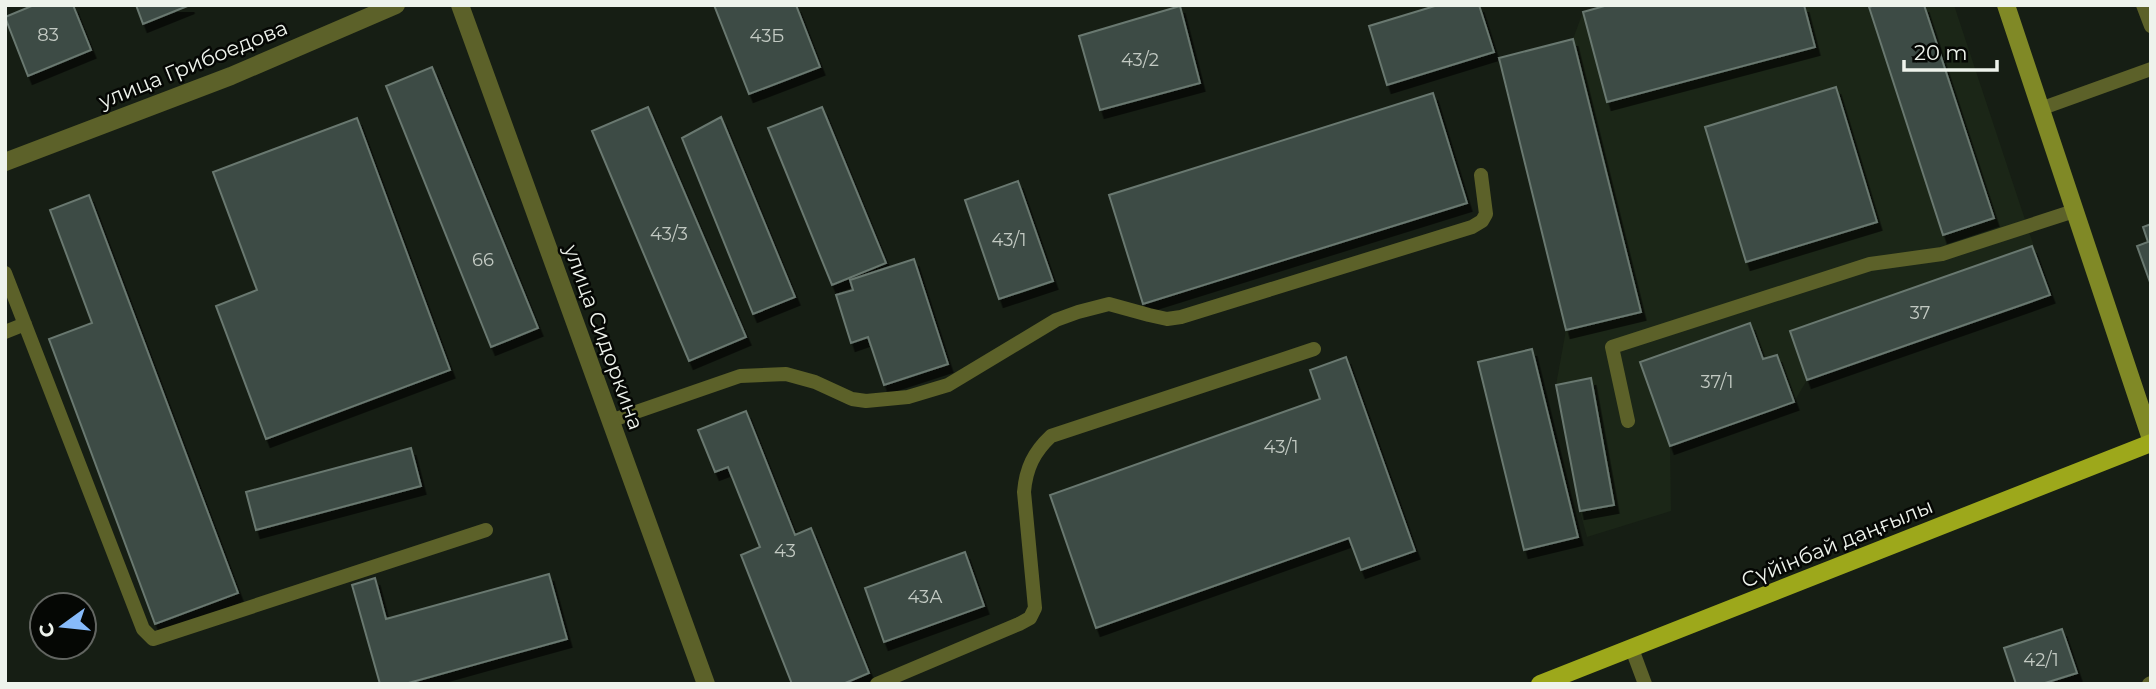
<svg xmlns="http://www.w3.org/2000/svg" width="2156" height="689" font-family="Montserrat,sans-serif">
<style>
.built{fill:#1b2617}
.building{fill:#3e4c44;stroke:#697870;stroke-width:2;filter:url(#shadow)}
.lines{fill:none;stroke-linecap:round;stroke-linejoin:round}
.lane{stroke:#5c6129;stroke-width:14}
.street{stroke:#5c6129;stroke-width:18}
.secondary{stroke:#808926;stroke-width:18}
.primary{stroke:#9da81b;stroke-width:18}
.labels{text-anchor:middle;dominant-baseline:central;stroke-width:5;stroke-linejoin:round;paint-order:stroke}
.number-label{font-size:18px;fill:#c2c9c2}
.street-label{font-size:21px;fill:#eef3ec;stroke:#050704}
</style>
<defs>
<filter id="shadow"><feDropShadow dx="4.5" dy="8" stdDeviation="0" flood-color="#0009"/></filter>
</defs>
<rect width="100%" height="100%" fill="#161e14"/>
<path class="built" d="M1604,5H1954L2050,295L1807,380L1794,402L1670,446L1671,511L1587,537L1580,511L1556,385L1566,330L1499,58L1573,39L1583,12Z"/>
<path class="building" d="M34,5H73L91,50L28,76L5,17Z
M136,5H190L143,24Z
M714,5H796L820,67L749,94Z
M1438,5H1479L1494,52L1387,85L1369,26Z
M1608,5H1804L1815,47L1607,102L1583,12Z
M1875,5H1924L1994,218L1943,235L1869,7Z
M1180,6L1200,83L1100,110L1079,36Z
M1573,39L1641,312L1566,330L1499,58Z
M432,67L538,328L491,347L386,86Z
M1836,87L1877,222L1746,262L1705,127Z
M1433,93L1467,203L1143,304L1109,195Z
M648,107L746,337L689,361L592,131Z
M822,107L886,263L832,285L768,128Z
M721,117L795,297L753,314L682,138Z
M357,118L450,370L266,439L216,306L257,290L213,172Z
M1018,181L1053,281L999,299L965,200Z
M89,195L238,593L155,624L49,339L92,323L50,210Z
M2151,224V285L2137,246L2148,242L2143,227Z
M2032,246L2050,295L1807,380L1790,331Z
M914,259L948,364L884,385L868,337L851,343L836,295L853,290L850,280Z
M1750,323L1763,359L1777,355L1794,402L1670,446L1640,362Z
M1532,349L1578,537L1524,550L1478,362Z
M1346,357L1415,551L1361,570L1349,538L1096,628L1050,495L1320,399L1310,370Z
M1591,378L1614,505L1580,511L1556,385Z
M746,411L795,535L811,528L869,673L843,684H792L741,555L760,547L728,467L715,472L698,430Z
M411,448L421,486L256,530L246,492Z
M965,552L984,606L884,642L865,588Z
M549,574L567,639L405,684H380L352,585L375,578L386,619Z
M2062,629L2077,673L2042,684H2016L2004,648Z"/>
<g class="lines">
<path class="lane" d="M2143,5L2151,26
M2040,109L2151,69
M5,273L143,629L153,639L486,530
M5,332L25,324
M610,421L740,376L786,374L815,382L852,399L866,401L908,397L948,385L1056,320L1078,312L1109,304L1149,315L1167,319L1181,317L1472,227L1482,221L1486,214L1481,175
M1628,421L1612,347L1870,264L1942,254L2074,211
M1632,649L1645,684
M877,684L1019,624L1030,618L1035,608L1024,492C1026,468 1034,452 1051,436L1314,349
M2149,684L2151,683"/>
<path class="street" d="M460,5L706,684
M5,162L231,76L396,5"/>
<path class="secondary" d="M2006,5L2151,439"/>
<path class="primary" d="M1540,684L2151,443"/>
</g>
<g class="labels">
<g class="number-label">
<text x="48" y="35">83</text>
<text x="767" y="36">43Б</text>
<text x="1140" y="60">43/2</text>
<text x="669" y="234">43/3</text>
<text x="1009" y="240">43/1</text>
<text x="483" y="260">66</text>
<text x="1920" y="313">37</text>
<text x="1717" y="382">37/1</text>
<text x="1281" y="447">43/1</text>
<text x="785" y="551">43</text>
<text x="925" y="597">43А</text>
<text x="2041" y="660">42/1</text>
</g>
<g class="street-label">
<text transform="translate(193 64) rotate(-22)">улица Грибоедова</text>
<text transform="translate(604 337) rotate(70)">улица Сидоркина</text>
<text transform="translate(1837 543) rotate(-22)">Сүйінбай даңғылы</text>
</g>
</g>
<rect width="2156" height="689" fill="none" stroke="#eef3ec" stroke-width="14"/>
<g transform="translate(63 626) rotate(255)"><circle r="33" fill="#050704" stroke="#626561" stroke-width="2"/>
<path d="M0-5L12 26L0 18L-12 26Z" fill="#87bbfb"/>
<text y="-10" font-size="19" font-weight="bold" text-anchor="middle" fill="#eef3ec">С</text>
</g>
<path d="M1904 60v10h93v-10" fill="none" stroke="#eef3ec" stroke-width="3.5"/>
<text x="1914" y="60" font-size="21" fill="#eef3ec" stroke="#050704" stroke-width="5" paint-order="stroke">20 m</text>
</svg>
